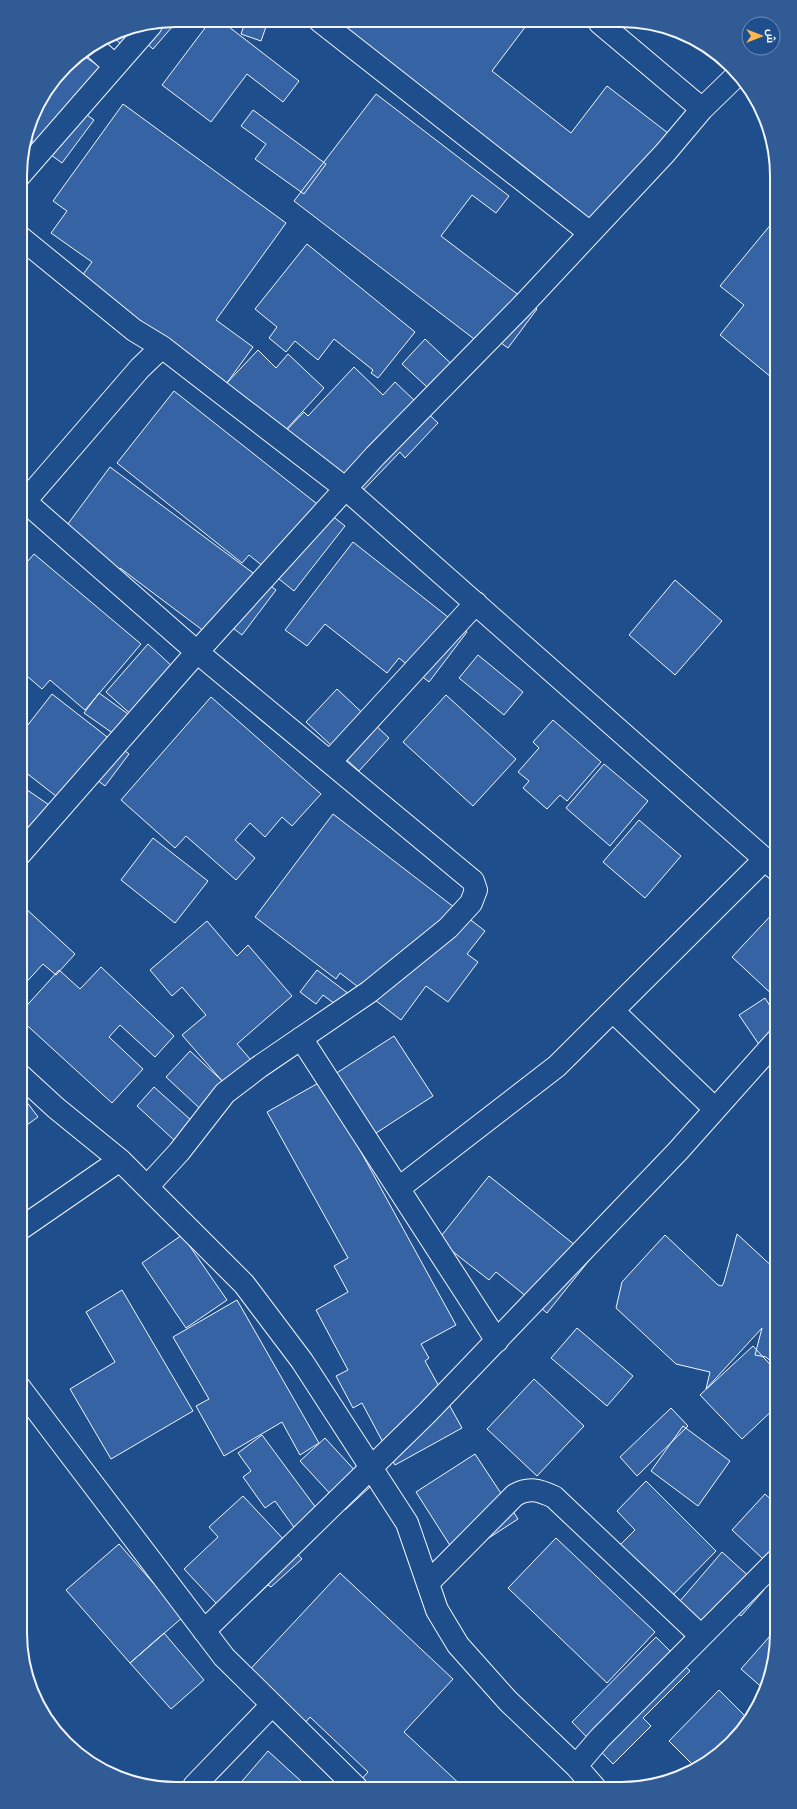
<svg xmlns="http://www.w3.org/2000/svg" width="797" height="1809" font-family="'Libre Baskerville',Cairo,serif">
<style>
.building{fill:#3563a3;stroke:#f2f6ff}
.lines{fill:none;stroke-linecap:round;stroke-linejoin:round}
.street-casing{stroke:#f2f6ff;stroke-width:24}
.street{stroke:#1f4e8c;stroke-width:22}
.rim{fill:none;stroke:#f2f6ff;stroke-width:2}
</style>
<rect width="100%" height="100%" fill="#1f4e8c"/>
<path class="building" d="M211,20H220L299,81L283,102L247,74L211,122L162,85Z
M246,20L268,21L261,41L241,34Z
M318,21L529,22L492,71L571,133L607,86L677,140L587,226Z
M166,22L172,27L153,49L146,43L134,56L111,35L116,32Z
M81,54L100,67L85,87L80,110L94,120L62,163L28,138L36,107L73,59Z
M376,94L509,196L496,213L472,195L441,236L537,309L508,348L490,335L482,345L294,201Z
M123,104L286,223L216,320L253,347L221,391L76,284L92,262L51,233L67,211L53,201Z
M253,110L326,164L304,194L255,159L266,144L241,126Z
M777,217V382L720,335L744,305L720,286Z
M307,244L415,332L378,378L371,373L373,370L334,339L318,360L295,341L286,352L269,338L277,327L255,309Z
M425,339L461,373L438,397L402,364Z
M258,350L276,368L288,354L324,388L283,433L223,387Z
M354,367L383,395L395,382L438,423L405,458L400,452L350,504L281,436L304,412L308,416Z
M174,391L345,526L294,591L249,555L242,563L117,463Z
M110,467L276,590L242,635L225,622L213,638L120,568L113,577L59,536Z
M353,542L467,632L429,682L399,658L387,673L325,624L307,646L285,630Z
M34,554L141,644L85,710L50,680L42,689L20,670V570Z
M675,580L722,621L675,675L629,635Z
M148,644L186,679L144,726L106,692Z
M478,655L523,692L504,715L459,678Z
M337,689L389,738L359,771L306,722Z
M99,693L135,719L121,739L84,713Z
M52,694L129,754L105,786L93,777L70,807L20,768V735Z
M446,695L516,759L473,806L403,742Z
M211,697L321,794L292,826L282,817L265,837L250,823L235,840L255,858L236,880L186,836L175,848L121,800Z
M553,720L601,762L567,801L560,795L547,809L523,788L529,781L518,772L539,748L533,742Z
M604,764L648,801L610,846L566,808Z
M20,785L55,809L30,844L20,837Z
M333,814L485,931L467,954L478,962L448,1002L426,986L401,1020L340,973L336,979L255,917Z
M639,820L681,856L645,898L603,862Z
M153,838L208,881L175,923L121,880Z
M23,906L75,954L56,975L43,964L20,989V909Z
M777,909V999L732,957Z
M207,921L237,956L248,945L292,996L237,1044L257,1067L230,1090L182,1035L206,1015L182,987L172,996L150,970Z
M101,967L174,1036L155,1057L120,1025L109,1037L143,1069L112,1103L20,1019V1013L59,970L80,989Z
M317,970L361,1003L351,1016L323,995L316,1004L300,992Z
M765,998L777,1017V1035L760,1046L739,1015Z
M394,1036L433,1096L373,1135L335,1074Z
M190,1051L232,1090L208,1116L166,1077Z
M322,1081L456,1325L421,1344L429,1358L425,1361L462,1428L395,1465L362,1403L353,1408L336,1376L348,1370L316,1310L348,1292L334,1266L348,1258L267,1112Z
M154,1087L192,1121L174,1140L137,1106Z
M20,1093L38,1117L20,1130Z
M489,1176L591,1258L547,1313L496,1272L489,1280L438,1240Z
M737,1234L777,1271V1367L766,1357L755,1355L762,1328L706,1389L710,1372L676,1364L616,1308L622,1282L665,1235L718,1285L722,1286L724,1282Z
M182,1235L227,1300L186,1328L142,1263Z
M122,1290L193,1411L111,1459L70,1389L115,1362L86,1312Z
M237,1300L319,1443L300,1455L282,1422L224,1456L196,1406L209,1399L173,1337Z
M577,1328L633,1376L607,1406L551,1358Z
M753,1346L777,1372V1406L742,1439L700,1395Z
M534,1379L584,1426L537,1476L487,1429Z
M671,1408L688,1426L637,1476L620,1457Z
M683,1426L730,1461L698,1506L651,1471Z
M262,1435L325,1520L301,1537L275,1501L265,1508L243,1477L251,1471L238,1453Z
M325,1438L370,1487L345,1510L300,1461Z
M475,1454L518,1519L458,1558L416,1492Z
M646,1481L716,1551L669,1599L617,1548L635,1530L617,1511Z
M765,1494L777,1505V1572L732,1530Z
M243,1496L302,1559L271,1587L268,1585L231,1619L184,1569L218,1537L209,1527Z
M556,1538L655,1632L607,1683L508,1588Z
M119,1544L183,1617L130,1663L66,1590Z
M722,1552L764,1590L741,1616L732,1609L695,1639L668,1615Z
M340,1573L453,1679L404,1732L464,1788L365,1787L359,1782L368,1772L310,1717L299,1730L243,1677Z
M777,1628V1644L766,1691L741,1669Z
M164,1633L204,1680L171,1709L130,1663Z
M656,1637L690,1671L643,1718L651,1726L613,1764L572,1722Z
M719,1690L749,1720L739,1736L708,1763L696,1768L669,1741Z
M268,1751L302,1782L297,1787H237Z"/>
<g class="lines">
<defs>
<path id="street" d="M320,21L590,233
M600,23L702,109
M93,46L115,66
M20,175L151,25
M162,347L346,489L777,870
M20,497L197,652L473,881L476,890L471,903L448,928L369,992L259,1067L225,1093L179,1152L147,1187
M20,507L140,368L162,347L134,330L20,237
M330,762L476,603
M20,854L197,652L375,456L523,305L665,153L702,109L737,75
M613,1011L715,1109
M301,1038L497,1341
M20,1075L56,1108L120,1160L244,1284L302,1361L407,1523L437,1610L458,1645L508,1701L576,1766
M399,1188L557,1066L765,859
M20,1229L120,1160
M20,1388L224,1657L356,1787
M428,1583L515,1495C529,1487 539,1490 554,1497L701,1636
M204,1631L427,1413L678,1151L777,1040
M194,1786L272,1705
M596,1789L576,1766L600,1738L777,1560"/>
</defs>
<use href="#street" class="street-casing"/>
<use href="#street" class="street"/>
</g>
<path d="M0 0H797V1809H0ZM176 27H621A149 149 0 0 1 770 176V1633A149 149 0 0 1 621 1782H176A149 149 0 0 1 27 1633V176A149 149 0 0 1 176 27Z" fill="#305b95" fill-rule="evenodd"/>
<path class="rim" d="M176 27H621A149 149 0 0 1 770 176V1633A149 149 0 0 1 621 1782H176A149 149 0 0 1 27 1633V176A149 149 0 0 1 176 27Z"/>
<g transform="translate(761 36) rotate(90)"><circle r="19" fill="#1f4e8c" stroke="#7391ba"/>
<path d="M0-3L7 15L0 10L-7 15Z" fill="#ffb74d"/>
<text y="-6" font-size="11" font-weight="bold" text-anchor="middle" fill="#f2f6ff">ش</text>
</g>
</svg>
